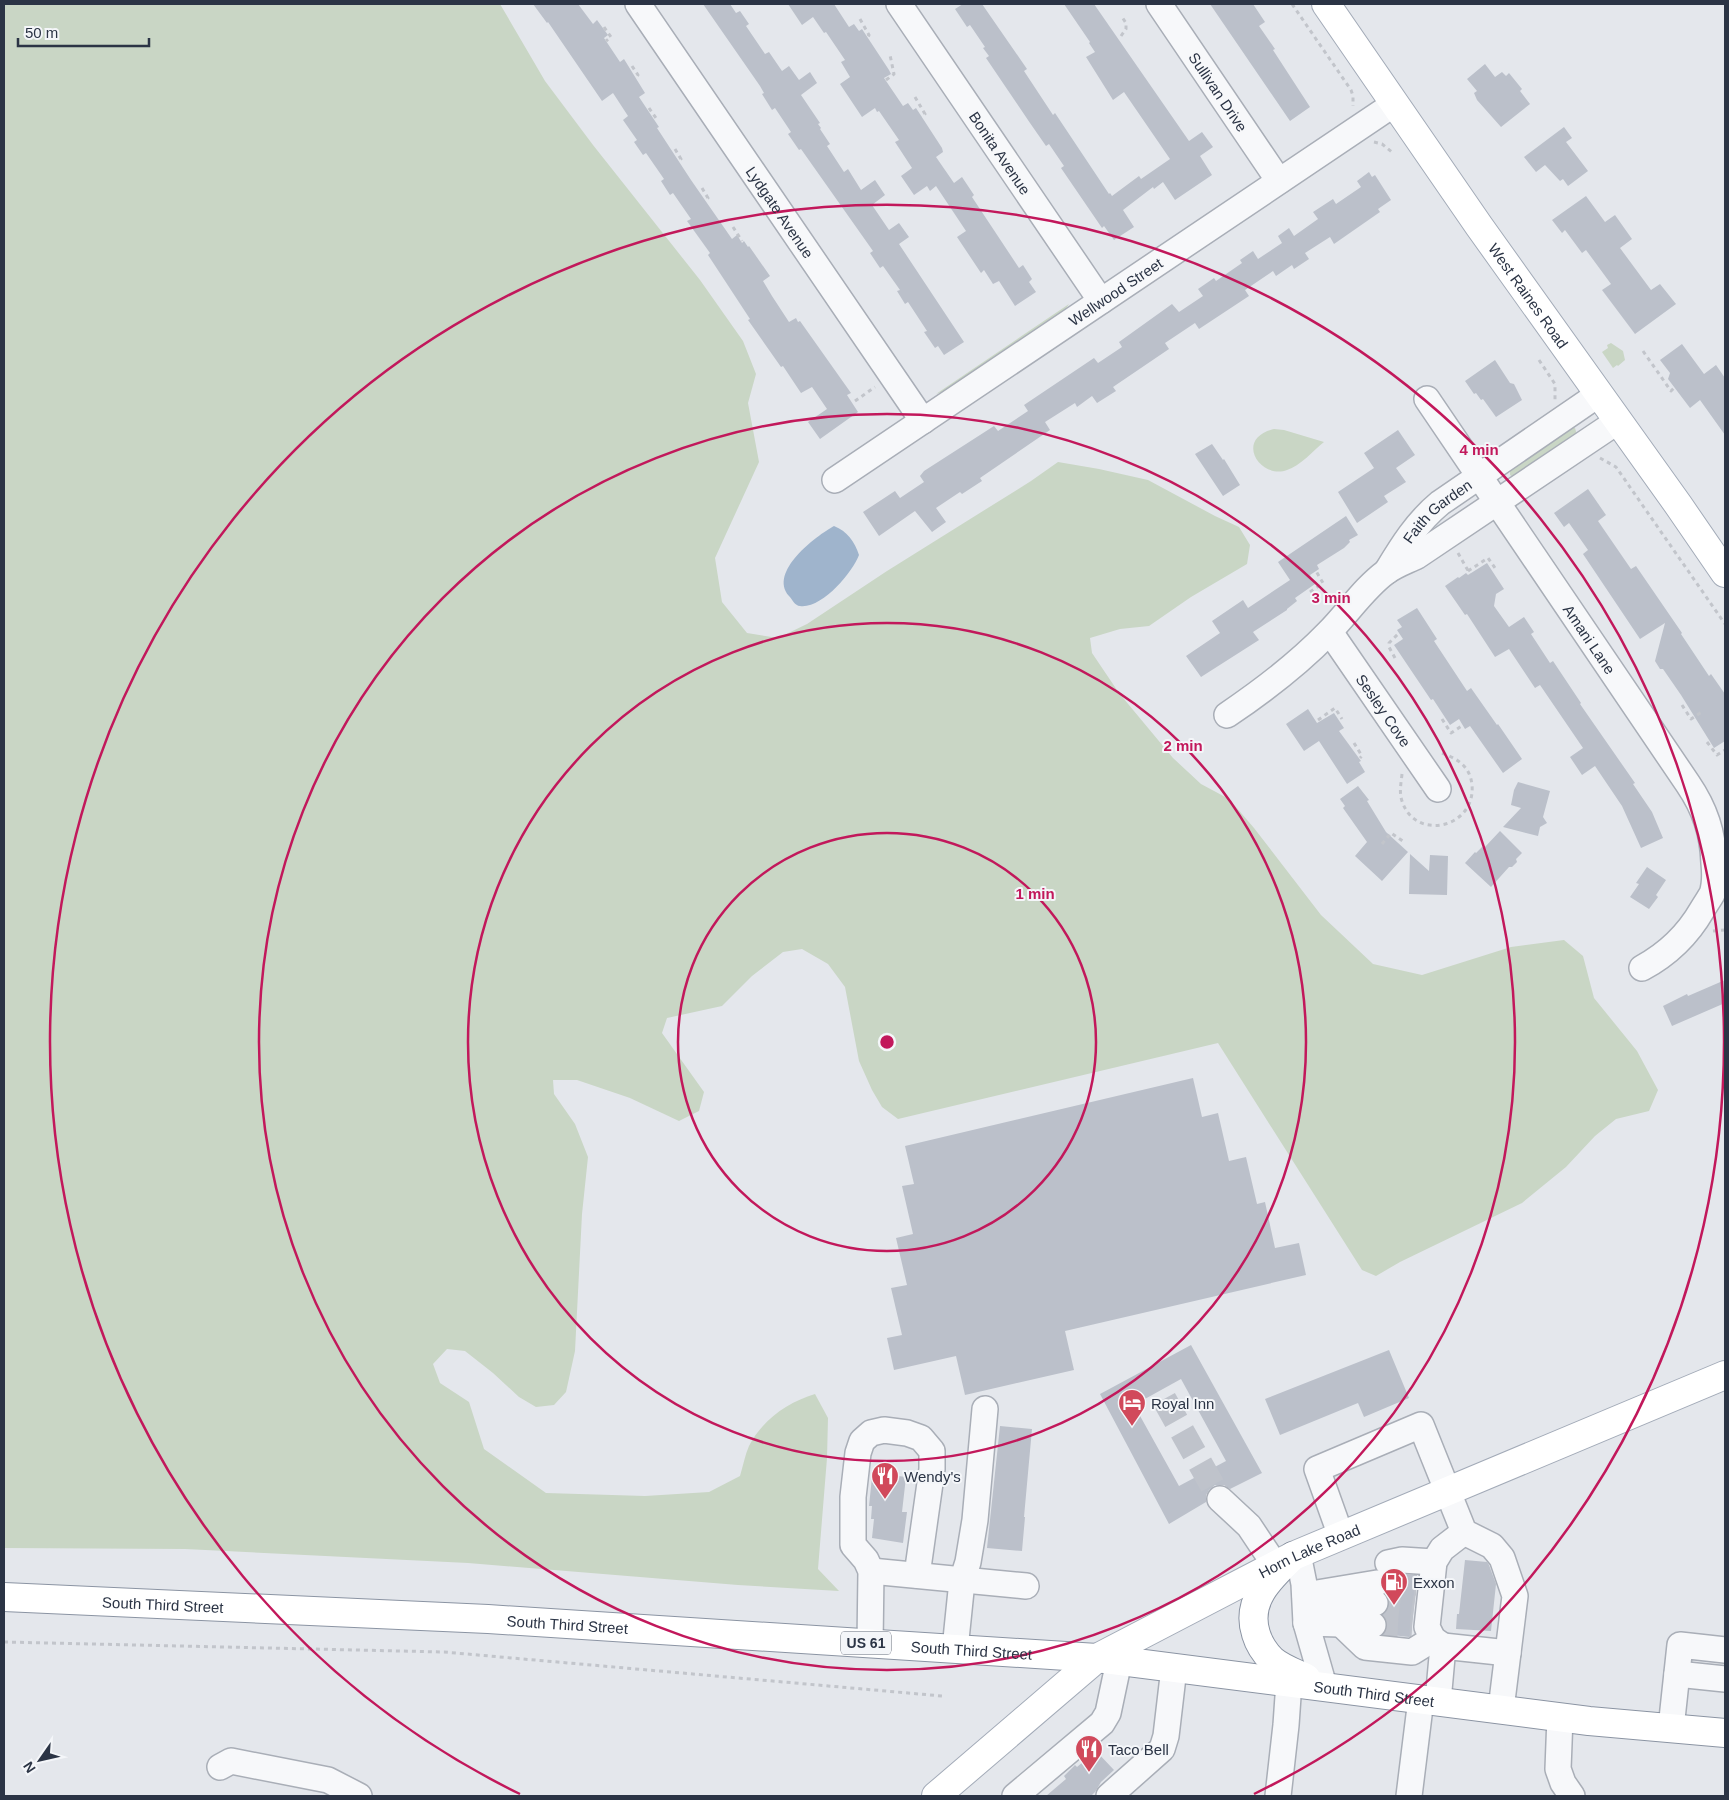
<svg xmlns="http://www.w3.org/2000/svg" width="1729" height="1800" font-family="Helvetica,sans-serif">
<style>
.green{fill:#c9d6c5}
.water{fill:#9fb4cc}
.building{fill:#bbc0ca;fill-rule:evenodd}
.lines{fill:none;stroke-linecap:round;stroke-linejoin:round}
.minor-tunnel{stroke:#bfc3cb;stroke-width:25;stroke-dasharray:25 12;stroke-linecap:butt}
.minor-casing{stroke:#a9aeb7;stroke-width:28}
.major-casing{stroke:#a3abb8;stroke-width:30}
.highway-casing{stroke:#8b94a3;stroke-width:30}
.path{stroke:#c2c5cb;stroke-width:3;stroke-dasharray:4 4;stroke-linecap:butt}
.minor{stroke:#f7f8fa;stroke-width:25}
.major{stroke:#fff;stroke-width:28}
.highway{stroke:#fff;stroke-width:28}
.ring{fill:none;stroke:#c2185b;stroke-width:2.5}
.labels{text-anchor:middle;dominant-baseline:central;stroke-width:4;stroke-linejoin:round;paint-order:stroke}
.shield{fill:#f4f6f9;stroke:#676e7b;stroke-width:1}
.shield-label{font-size:14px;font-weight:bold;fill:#2b3445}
.street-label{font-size:15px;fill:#2b3445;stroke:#f4f6f9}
.poi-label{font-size:15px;fill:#2b3445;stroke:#f4f6f9;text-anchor:start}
.centre{fill:#c2185b;stroke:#f4f6f9;stroke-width:2.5}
.ring-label{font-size:15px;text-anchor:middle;font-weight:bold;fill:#c2185b;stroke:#f4f6f9;stroke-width:4;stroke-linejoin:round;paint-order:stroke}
</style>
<rect width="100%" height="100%" fill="#e4e7ec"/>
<path class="green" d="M4,4H500L545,81L593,145L700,280L743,341L756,374L748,403L759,462L715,558L722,602L747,633L778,638L807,624L887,571L1031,481L1058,462L1099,469L1148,480L1215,516L1239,527L1250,545L1247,564L1191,597L1149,626L1120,629L1090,638L1092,653L1119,693L1173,758L1201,784L1229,799L1254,828L1321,915L1373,964L1422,975L1511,947L1564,940L1583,956L1594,998L1637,1051L1658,1090L1649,1111L1616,1119L1595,1136L1566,1167L1522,1203L1400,1262L1376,1276L1362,1270L1218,1043L898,1119L882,1107L872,1090L859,1061L845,987L828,964L802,949L783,952L752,976L722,1006L667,1018L662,1033L704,1092L699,1111L679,1121L630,1098L577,1080H553L554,1094L575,1124L588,1157L582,1214L575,1351L566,1392L554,1405L536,1407L519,1397L493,1373L465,1351L447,1349L433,1364L440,1383L469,1402L484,1449L546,1493L645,1496L709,1492L740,1476C743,1466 745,1455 749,1446C762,1420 788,1402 815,1394L828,1418L827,1458L818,1569L839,1591L738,1585L468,1563L185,1549L4,1548Z
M1069,304L1065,310L947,390L936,394Z
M1611,343L1623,351L1625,360L1618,366L1617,365L1613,368L1602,352L1608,348L1607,345Z
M1569,428H1575L1577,435L1514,478L1510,475V470Z
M1274,429L1284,430L1324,442C1313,451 1300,466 1287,470C1261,480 1233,439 1274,429Z"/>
<path class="water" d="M834,526C847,531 855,542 859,555C852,573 822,609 800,606C795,606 792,599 789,596C768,572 816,536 834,526Z"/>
<path class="building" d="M533,4H578L593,24L597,20L608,35L604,38L620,62L624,59L645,93L639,97L659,127L657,128L691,180L732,239L737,235L742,243L744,241L748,247L749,246L770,276L763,281L772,296L789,322L796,318L798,322L800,321L851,393L847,395L858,412L820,439L808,422L827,409L812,387L801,393L783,366L781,367L748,320L750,319L708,255L710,253L687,221L691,219L673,193L670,195L661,181L664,179L646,153L643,155L634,142L637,140L623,120L628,116L613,93L602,101L548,22L547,23Z
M703,4H730L736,13L740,11L749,24L746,26L765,54L769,52L782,71L789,66L799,80L810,72L817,83L801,95L820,123L818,124L821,128L820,129L830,144L827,146L844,172L848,169L861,190L875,180L885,195L872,205L889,230L899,223L909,237L899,244L964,342L944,355L938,346L935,348L924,332L927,331L908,302L905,304L897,291L900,290L883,266L880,268L870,253L873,251L801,149L799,150L788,134L791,132L775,108L772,110L762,94L764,93L760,86Z
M788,4H834L849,27L854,24L859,31L862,29L889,70L891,74L884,78L903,106L908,103L913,110L916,108L942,148L943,152L936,157L954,183L962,177L974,195L972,197L1019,268L1023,265L1032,279L1029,282L1036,292L1015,306L999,281L993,284L984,270L981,273L957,237L966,231L936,186L930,191L927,186L914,195L901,176L912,168L895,142L899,140L879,111L877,112L875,108L862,117L840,84L850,77L841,62L845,60L826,32L824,33L813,17L802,25Z
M963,4H982L1027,69L1024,71L1053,115L1055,113L1109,194L1110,193L1112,196L1139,176L1141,179L1170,159L1124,92L1113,100L1086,57L1095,52L1089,43L1090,42L1064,4H1094L1189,141L1202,132L1213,147L1200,156L1212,175L1175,200L1163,182L1154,189L1153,187L1123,210L1134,227L1114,240L1104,226L1102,228L1061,168L1064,166L1049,144L1046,146L1030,123L986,58L989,56L983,48L985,47L970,25L967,27L955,9Z
M1210,4H1253L1265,22L1259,26L1275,49L1273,50L1310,107L1290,121Z
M1485,64L1495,77L1502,72L1506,76L1509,73L1522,89L1520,91L1530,104L1501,127L1477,100L1474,93L1477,91L1467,79Z
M1564,127L1572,138L1566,142L1588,171L1568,186L1563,179L1560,181L1545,165L1536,172L1524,157Z
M1369,172L1372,177L1375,175L1391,200L1378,209L1380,212L1334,244L1330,237L1305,253L1309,259L1294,269L1292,265L1276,276L1273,271L1245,290L1249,296L1199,329L1195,323L1165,343L1169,349L1113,387L1116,391L1097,403L1092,396L1077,407L1075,403L1045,422L1050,430L980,478L982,481L962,494L960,492L936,508L946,522L932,532L915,511L879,536L863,512L895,491L900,498L924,482L920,476L924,471L994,426L998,431L1028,411L1024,405L1094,358L1098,363L1122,347L1119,342L1172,304L1179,312L1203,296L1198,289L1214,278L1216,281L1242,263L1240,260L1253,251L1258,259L1282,243L1278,236L1289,228L1294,236L1318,219L1313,212L1333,199L1336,204L1361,187L1357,181Z
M1586,196L1605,222L1615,215L1632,239L1620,248L1651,290L1660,284L1676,304L1635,334L1602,290L1611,284L1586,250L1582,253L1565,230L1562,233L1552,220Z
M1682,344L1704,374L1716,365L1725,378V435L1700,400L1690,408L1668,379L1670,373L1660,360Z
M1495,360L1510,383L1514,384L1522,400L1496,417L1483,399L1481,400L1476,393L1474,394L1465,381Z
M1398,430L1415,455L1396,468L1406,482L1384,496L1388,502L1357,523L1338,492L1374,468L1364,453Z
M1212,444L1223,460L1224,459L1240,485L1223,496L1195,454Z
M1588,489L1606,515L1598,521L1631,569L1636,566L1682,633L1681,634L1709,676L1711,674L1725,694V741L1714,748L1681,695L1663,669H1660L1655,661L1665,623L1640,639L1583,554L1588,550L1569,523L1564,527L1554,513Z
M1346,516L1358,535L1349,540L1350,542L1344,548L1317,565L1319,569L1310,575L1315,584L1295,598L1297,601L1287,609V610L1253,632L1259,640L1201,677L1186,656L1220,633L1212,621L1243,600L1248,608L1290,580L1278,562Z
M1487,563L1504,589L1496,594L1494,606L1509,627L1524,617L1534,632L1531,634L1550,663L1553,661L1581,703L1580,704L1635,783L1633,784L1652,812L1663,838L1641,848L1622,806L1595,766L1582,775L1570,757L1583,748L1540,685L1535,688L1509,649L1495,657L1467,614L1465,615L1445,586L1458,577L1459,578L1466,573L1468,575Z
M1417,608L1437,639L1434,641L1467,691L1471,688L1497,725L1498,724L1522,759L1503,773L1470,726L1465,729L1459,719L1450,725L1433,699L1431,700L1394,645L1403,639L1397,630L1402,627L1397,620Z
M1308,709L1317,723L1334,713L1344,728L1339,731L1361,761L1359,762L1365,772L1347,784L1319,741L1304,751L1286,724Z
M1518,782L1550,791L1543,817L1547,823L1540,827L1538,836L1503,827L1521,808L1511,805L1514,790Z
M1358,786L1369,800L1367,801L1386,832L1408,852L1382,881L1355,856L1367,842L1343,808L1345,806L1340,799Z
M1500,831L1522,853L1516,859L1517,862L1512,867H1509L1491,887L1465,863L1475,852L1476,853L1482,847L1484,848Z
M1410,854L1429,871L1430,855L1448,856L1447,895L1409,894Z
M1647,867L1666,880L1656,895L1658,897L1649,909L1630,897L1639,884L1636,883Z
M1725,980V1003L1672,1026L1663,1006L1687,994L1688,996Z
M1193,1078L1202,1117L1218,1113L1229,1161L1246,1157L1257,1204L1265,1202L1275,1248L1299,1243L1306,1275L1065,1331L1074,1370L965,1395L956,1356L894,1370L887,1338L902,1335L891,1288L907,1285L896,1238L913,1234L902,1186L914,1184L905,1146Z
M1191,1345L1262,1473L1230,1489L1224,1485H1215L1209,1490L1206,1495V1502L1169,1524L1100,1394ZM1181,1379L1226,1461L1179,1486L1134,1405Z
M1389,1350L1409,1398L1364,1417L1358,1403L1280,1435L1265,1399Z
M1000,1426L1032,1429L1024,1517H1025L1022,1551L987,1548Z
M875,1473L906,1477L902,1512H907L903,1543L872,1538L874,1519H871L872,1506H869L872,1477H874Z
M1465,1560L1487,1562L1489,1565L1496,1584L1491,1631L1456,1629L1457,1614H1459Z
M1403,1574L1417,1575L1411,1636L1409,1637L1383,1634L1387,1626L1386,1619L1383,1615L1388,1609L1389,1601L1386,1594L1391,1588L1390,1577Z
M1096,1751L1114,1770L1101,1782L1095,1792L1091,1796H1046L1066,1779L1064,1776L1075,1765L1077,1767Z"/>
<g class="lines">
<path class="minor-tunnel" d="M1164,1399L1220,1499
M1377,1583H1416
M1375,1603L1414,1608
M1373,1625L1412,1627"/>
<defs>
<g id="minor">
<path id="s1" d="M638,4L923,421"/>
<path id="s2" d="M899,4L1101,301"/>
<path id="s3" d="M1159,4L1279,181"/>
<path id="s4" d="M1427,399L1688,784C1705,809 1713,833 1714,863C1715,873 1715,885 1712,894C1709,899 1705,905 1702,910C1687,936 1668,954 1642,968"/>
<path id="s5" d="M835,480L1394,104"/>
<path id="s6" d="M1387,571C1402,546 1417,522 1440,503L1599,394"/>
<path id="s7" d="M1330,632L1438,789"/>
<path d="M1227,715C1264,690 1297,665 1328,633C1348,613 1364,588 1386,572C1395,565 1407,561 1417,556L1618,421"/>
<path d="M1220,1499L1249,1526L1275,1565"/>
<path d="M1341,1536L1317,1469L1421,1425L1464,1532L1492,1546L1502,1558L1515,1596L1501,1709"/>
<path d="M1298,1554L1304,1584L1306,1623L1373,1625"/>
<path d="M1388,1563L1402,1560L1434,1562"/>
<path d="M871,1571L1026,1586"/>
<path d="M1305,1595L1377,1583"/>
<path d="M1320,1608L1375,1603"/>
<path d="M1306,1623L1324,1686"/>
<path d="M1341,1624L1365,1647L1412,1652L1433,1639"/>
<path d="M870,1644L871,1571L866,1560L853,1545V1497L858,1453L862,1441L871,1433L884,1430L907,1433L921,1438L932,1451V1469L917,1575"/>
<path d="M1443,1646L1508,1653"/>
<path d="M955,1649L962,1581L968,1562L975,1520L985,1409"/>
<path d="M1677,1674L1725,1679"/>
<path d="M1438,1701L1443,1646L1433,1639L1427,1627L1434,1562L1442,1549L1464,1532"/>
<path d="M1560,1717L1558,1769L1563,1783L1572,1796"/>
<path d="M1671,1728L1680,1645L1725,1650"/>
<path d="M220,1767L231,1761L328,1780L359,1796"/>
<path d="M1015,1796L1102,1723L1108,1713L1119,1661"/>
<path d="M1109,1796L1162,1749L1166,1736L1174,1668"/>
<path d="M1278,1796L1286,1725L1289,1682"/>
<path d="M1409,1796L1421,1699"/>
</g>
<g id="major">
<path id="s8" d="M1326,4L1479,226L1679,506L1725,573"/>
<path id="s9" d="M936,1796L1097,1658L1293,1556L1725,1375"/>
</g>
<g id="highway">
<path d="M1293,1556C1271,1577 1245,1600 1256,1634C1259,1644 1264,1652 1272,1660C1281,1668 1295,1673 1306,1678"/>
<path id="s10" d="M4,1597L488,1619L1097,1658L1589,1721L1725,1733"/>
</g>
</defs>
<use href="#minor" class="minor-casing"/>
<use href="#major" class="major-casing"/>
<use href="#highway" class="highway-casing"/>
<path class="path" d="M1292,4L1351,90L1353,96V106
M860,19L869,35L868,37
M604,27L611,37L606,41
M1121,36L1126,29V23L1122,17
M632,66L638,75L636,78
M886,80L894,74L890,55
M915,97L925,114L921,116
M649,108L656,118L654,119
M1374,142L1382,144L1393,153
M675,149L681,159L679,160
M702,188L708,198L706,199
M733,227L742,241
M1643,351L1671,391L1674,388
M1539,360L1555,384V400
M855,401L875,387
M1600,458L1616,467L1725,624
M1458,553L1470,574
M1468,571L1488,558L1495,568
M1310,592L1323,583L1316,571
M1395,658L1389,647V643L1398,634
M1682,705L1691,719L1703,711
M1442,719L1451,733L1463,725
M1318,720L1335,708L1342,719
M1707,742L1717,755L1725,750
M1354,743L1362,756L1360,758
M1402,774C1401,784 1399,792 1402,801C1415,842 1476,828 1472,785C1470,765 1456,758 1439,752
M1382,844L1391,833L1404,842
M1713,931L1725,930
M4,1642L444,1652L942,1696"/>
<use href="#minor" class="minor"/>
<use href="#major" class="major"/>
<use href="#highway" class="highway"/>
</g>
<g class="ring">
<circle cx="887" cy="1042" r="209"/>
<circle cx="887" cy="1042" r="419"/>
<circle cx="887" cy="1042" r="628"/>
<path d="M520 1794A837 837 0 1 1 1254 1794"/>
</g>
<defs>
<symbol id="hotel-pin" viewBox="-11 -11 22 30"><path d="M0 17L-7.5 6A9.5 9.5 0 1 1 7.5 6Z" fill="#d1495b" stroke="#f4f6f9"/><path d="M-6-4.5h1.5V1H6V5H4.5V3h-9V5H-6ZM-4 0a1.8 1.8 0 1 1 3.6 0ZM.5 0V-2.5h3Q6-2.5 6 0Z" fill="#fff"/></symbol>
<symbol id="restaurant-pin" viewBox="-11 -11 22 30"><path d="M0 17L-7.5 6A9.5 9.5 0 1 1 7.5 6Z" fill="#d1495b" stroke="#f4f6f9"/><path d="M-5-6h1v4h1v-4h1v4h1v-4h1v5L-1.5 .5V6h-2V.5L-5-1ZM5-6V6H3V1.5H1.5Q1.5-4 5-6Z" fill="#fff"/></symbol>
<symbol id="fuel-pin" viewBox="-11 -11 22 30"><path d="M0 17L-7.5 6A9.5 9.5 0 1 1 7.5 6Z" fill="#d1495b" stroke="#f4f6f9"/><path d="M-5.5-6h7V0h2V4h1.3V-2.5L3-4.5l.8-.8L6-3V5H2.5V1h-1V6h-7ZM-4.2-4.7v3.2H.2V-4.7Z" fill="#fff"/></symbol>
</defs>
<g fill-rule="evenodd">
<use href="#hotel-pin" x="1116" y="1387" width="32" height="43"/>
<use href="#restaurant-pin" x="869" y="1460" width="32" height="43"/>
<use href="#fuel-pin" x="1378" y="1566" width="32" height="43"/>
<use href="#restaurant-pin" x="1073" y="1733" width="32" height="43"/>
</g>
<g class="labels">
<rect class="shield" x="841" y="1631.5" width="50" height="23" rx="4"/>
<g class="shield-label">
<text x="866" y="1643">US 61</text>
</g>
<g class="street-label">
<text stroke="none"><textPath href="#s3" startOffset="106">Sullivan Drive</textPath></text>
<text stroke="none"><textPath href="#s2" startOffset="180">Bonita Avenue</textPath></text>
<text stroke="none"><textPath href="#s1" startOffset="252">Lydgate Avenue</textPath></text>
<text stroke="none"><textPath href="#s5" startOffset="338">Wellwood Street</textPath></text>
<text stroke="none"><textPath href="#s8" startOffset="355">West Raines Road</textPath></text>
<text stroke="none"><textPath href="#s6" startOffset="79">Faith Garden</textPath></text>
<text stroke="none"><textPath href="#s4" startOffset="290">Amani Lane</textPath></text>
<text stroke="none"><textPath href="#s7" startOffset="95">Sesley Cove</textPath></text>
<text stroke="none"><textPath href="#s9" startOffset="450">Horn Lake Road</textPath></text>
<text stroke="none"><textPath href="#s10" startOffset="159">South Third Street</textPath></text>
<text stroke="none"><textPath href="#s10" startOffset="564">South Third Street</textPath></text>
<text stroke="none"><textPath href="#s10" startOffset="969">South Third Street</textPath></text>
<text stroke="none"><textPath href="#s10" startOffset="1374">South Third Street</textPath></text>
</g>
<g class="poi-label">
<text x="1151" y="1403">Royal Inn</text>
<text x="904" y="1476">Wendy's</text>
<text x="1413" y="1582">Exxon</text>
<text x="1108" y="1749">Taco Bell</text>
</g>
</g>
<circle cx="887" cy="1042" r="8" class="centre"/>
<g class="ring-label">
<text x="1479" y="455">4 min</text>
<text x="1331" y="603">3 min</text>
<text x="1183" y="751">2 min</text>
<text x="1035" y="899">1 min</text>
</g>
<rect width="1729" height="1800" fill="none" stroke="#2b3445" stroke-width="10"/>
<g transform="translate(40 1760) rotate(236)" stroke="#f4f6f9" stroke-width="4" paint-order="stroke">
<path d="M0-4L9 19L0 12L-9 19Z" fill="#2b3445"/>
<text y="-8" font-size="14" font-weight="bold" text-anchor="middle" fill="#2b3445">N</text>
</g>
<path d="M18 38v8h131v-8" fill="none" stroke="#2b3445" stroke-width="2.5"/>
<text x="25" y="38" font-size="15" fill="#2b3445" stroke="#f4f6f9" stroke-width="4" paint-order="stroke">50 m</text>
</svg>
